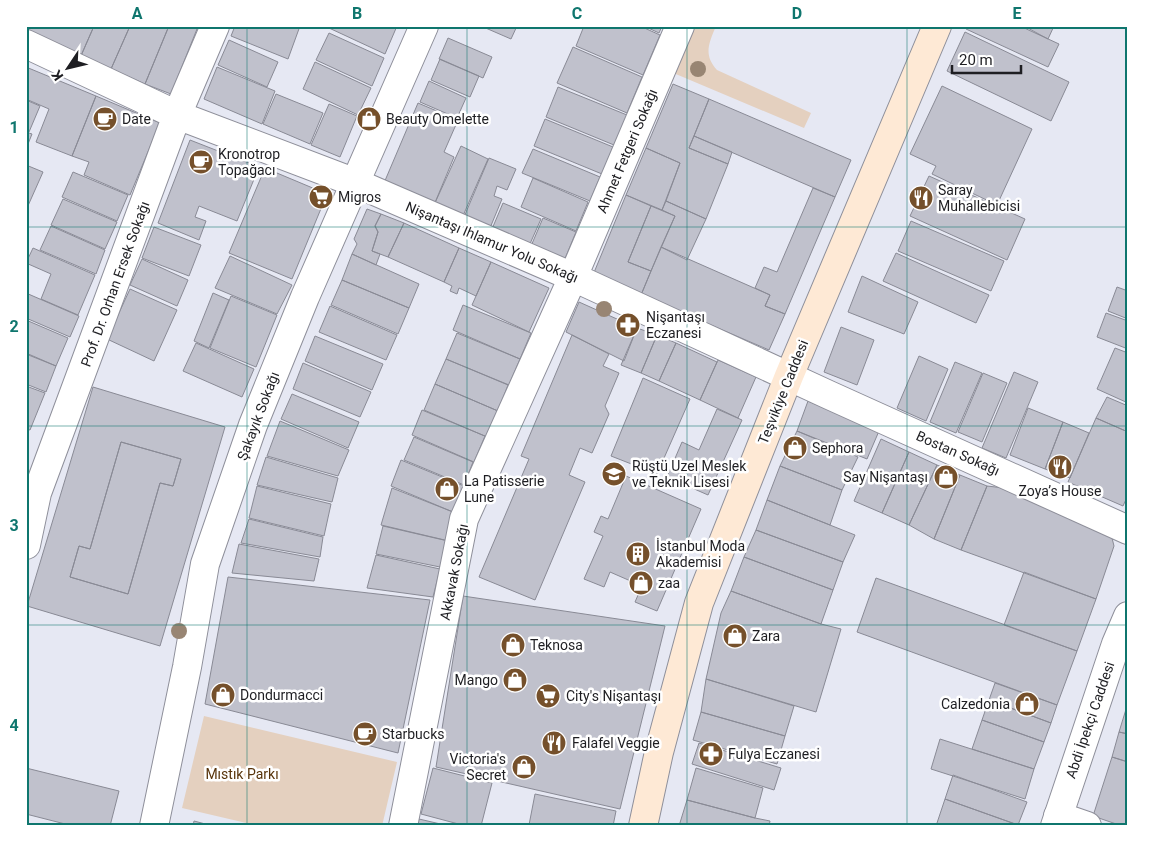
<svg xmlns="http://www.w3.org/2000/svg" width="1154" height="852" font-family="Roboto,sans-serif">
<style>
.green{fill:#e4d0bf}
.building{fill:#c0c1cc;stroke:#898a95;fill-rule:evenodd}
.lines{fill:none;stroke-linecap:round;stroke-linejoin:round}
.minor-casing{stroke:#8e8f9a;stroke-width:30}
.tertiary-casing{stroke:#8e8f9a;stroke-width:30}
.secondary-casing{stroke:#8e8f9a;stroke-width:30}
.minor{stroke:#fff;stroke-width:28}
.tertiary{stroke:#fff;stroke-width:28}
.secondary{stroke:#fee9d5;stroke-width:28}
.tree{fill:#988573}
.grid{fill:none;stroke:#0f766e;stroke-width:1;stroke-opacity:0.55}
.labels{text-anchor:middle;dominant-baseline:central;stroke-width:5;stroke-linejoin:round;paint-order:stroke}
.poi-label{font-size:14px;fill:#1e1e22;stroke:#fff;text-anchor:start}
.street-label{font-size:14px;fill:#1e1e22;stroke:#fff}
.park-label{font-size:14px;fill:#58340b;stroke:#fff}
.neatline{fill:none;stroke:#0f766e;stroke-width:2}
.grid-label{font-size:16px;text-anchor:middle;font-weight:bold;fill:#0f766e}
</style>
<rect width="100%" height="100%" fill="#e6e8f3"/>
<path class="green" d="M691,26H716C709,43 703,55 717,70L811,113L804,128L671,72Z
M204,716L397,762L382,826H259L182,808Z"/>
<path class="building" d="M27,26H94L80,58L26,35Z
M94,26H130L111,69L80,58Z
M130,26H163L168,28L145,84L111,69Z
M169,26H191L197,29L171,94L145,84Z
M235,26H300L288,59L231,36Z
M330,26H397L385,54L329,28Z
M481,26H517L511,39Z
M584,26H640L660,35L643,75L576,46Z
M644,26H662L659,33Z
M967,26H1020L1059,44L1048,67L966,29Z
M1024,26H1054L1048,39Z
M965,32L1069,82L1051,121L947,71Z
M329,33L384,58L372,86L316,60Z
M448,38L492,57L483,78L439,59Z
M229,40L278,62L267,87L218,65Z
M573,47L642,77L627,113L557,83Z
M440,59L479,76L470,97L431,80Z
M315,62L371,88L358,115L303,89Z
M26,67L96,96L72,156L36,142L49,109L26,99Z
M217,67L275,91L262,124L204,99Z
M429,81L466,98L457,118L420,102Z
M673,84L709,99L689,148L728,164L706,219L666,201L680,163L646,148Z
M942,86L1032,129L997,205L932,174L936,166L910,154Z
M558,87L627,115L614,145L546,117Z
M276,94L323,113L310,144L263,124Z
M96,96L160,123L130,195L84,175L89,162L72,156Z
M709,99L851,160L835,197L694,136Z
M26,100L40,106L29,132L26,131Z
M418,103L458,120L444,152L454,157L434,205L384,183Z
M329,104L357,116L340,157L311,145Z
M545,119L613,147L602,174L534,146Z
M26,132L32,134L26,149Z
M694,136L732,152L728,164L689,148Z
M190,140L259,167L237,221L199,206L195,217L206,221L199,240L158,223Z
M461,146L488,159L462,218L434,205Z
M646,148L680,163L662,210L626,195Z
M533,149L600,177L590,201L522,173Z
M489,158L516,169L507,190L497,186L494,196L502,199L490,228L464,217Z
M26,165L43,172L27,208L26,207Z
M265,168L327,194L292,279L229,253Z
M73,172L128,195L117,221L62,197Z
M929,176L1025,219L1007,260L910,216Z
M533,178L588,202L576,231L521,207Z
M813,188L835,197L785,314L765,306L770,295L755,288L764,267L777,272Z
M626,195L651,206L628,262L651,271L641,295L593,275Z
M63,199L117,222L105,249L51,225Z
M666,201L706,219L687,260L661,247L675,216L662,210Z
M503,203L541,219L529,246L492,229Z
M651,206L675,216L651,271L628,262Z
M367,209L381,214L375,226L378,232L372,251L380,254L376,265L352,254L357,244L354,239Z
M381,214L404,223L388,257L372,251L378,232L375,226Z
M543,218L576,232L564,261L531,246Z
M911,221L1004,261L991,291L898,251Z
M404,223L459,248L444,282L388,257Z
M51,226L105,250L96,274L40,250Z
M154,227L201,245L189,276L142,258Z
M661,247L770,295L765,306L785,314L769,350L641,295Z
M33,248L95,275L78,315L41,299L51,274L26,263Z
M459,248L491,262L476,296L459,288L457,294L450,291L452,286L444,282Z
M896,253L989,295L976,323L883,281Z
M352,254L419,284L409,308L342,280Z
M230,256L292,285L277,314L215,288Z
M142,259L188,280L177,306L130,285Z
M491,262L549,288L529,332L472,305Z
M862,276L918,302L904,334L848,312Z
M342,280L409,308L398,334L331,305Z
M1117,287L1128,291V319L1108,311Z
M130,289L177,310L154,361L107,339Z
M26,293L79,316L70,337L26,318Z
M213,293L229,300L209,348L194,341Z
M231,296L277,315L256,367L210,348Z
M579,302L637,328L624,361L566,332Z
M463,305L531,333L520,359L453,330Z
M330,306L397,335L386,360L319,332Z
M1106,313L1128,321V349L1097,337Z
M26,320L68,338L56,366L26,353Z
M841,327L874,340L857,385L824,372Z
M637,328L657,335L641,373L621,365Z
M457,333L520,359L509,385L446,359Z
M572,335L609,354L603,366L619,373L605,406L609,414L592,453L580,448L569,475L585,482L535,600L479,577L529,459L521,456Z
M657,335L676,343L659,381L641,373Z
M315,336L383,364L372,390L305,361Z
M196,343L254,369L242,397L183,371Z
M676,343L717,362L700,400L659,381Z
M1115,348L1128,353V403L1097,389Z
M26,354L56,366L46,392L26,384Z
M919,356L948,369L926,421L897,408Z
M446,359L508,385L498,411L435,384Z
M718,360L756,377L738,418L700,400Z
M955,362L982,373L956,433L930,422Z
M303,363L371,392L360,417L293,389Z
M1014,372L1038,382L1006,458L982,448Z
M983,373L1007,383L982,442L958,432Z
M643,378L690,399L657,474L611,456Z
M435,384L498,411L487,437L424,410Z
M26,386L45,393L30,430L26,429Z
M93,387L225,427L160,646L27,606ZM121,442L181,459L173,486L160,483L128,594L70,577L79,546L90,549Z
M292,394L359,422L348,448L281,419Z
M1107,397L1128,406V432L1096,418Z
M808,401L879,431L867,459L797,431Z
M1028,408L1063,422L1045,469L1010,455Z
M717,409L742,420L708,495L667,477L682,442L699,450Z
M422,410L485,436L474,462L412,435Z
M1096,418L1128,432V495L1123,506L1068,482Z
M280,421L349,450L338,476L267,456Z
M1063,422L1089,433L1070,478L1045,469Z
M797,431L858,457L842,490L780,466Z
M414,437L473,462L464,485L404,460Z
M881,439L909,452L882,513L854,501Z
M121,442L181,459L173,486L160,483L128,594L70,577L79,546L90,549Z
M909,452L937,465L909,525L882,513Z
M266,457L338,478L332,502L257,485Z
M401,460L464,486L453,512L391,486Z
M937,465L960,475L934,539L909,525Z
M780,466L842,490L830,525L767,500Z
M960,475L987,486L961,550L934,539Z
M626,476L701,509L657,611L635,602L642,586L610,572L604,587L584,579L603,536L594,532L601,516L608,519Z
M257,486L331,504L324,536L249,518Z
M987,486L1004,488L1107,533L1112,538L1114,546L1096,599L961,550Z
M392,488L453,512L449,541L381,525Z
M767,500L855,535L843,562L756,530Z
M249,519L323,537L320,557L241,543Z
M383,526L448,541L440,567L376,554Z
M756,530L843,562L833,590L744,557Z
M239,544L319,559L314,581L232,573Z
M376,555L440,569L433,597L367,588Z
M744,557L833,590L821,624L731,591Z
M1024,572L1096,599L1077,651L1004,625Z
M228,577L430,600L398,753L205,704Z
M876,578L1077,651L1057,705L857,632Z
M731,591L821,624L841,629L816,712L706,679L721,613Z
M463,596L665,626L620,809L436,767Z
M706,679L794,706L785,736L701,712Z
M995,683L1057,705L1051,723L989,700Z
M989,700L1051,723L1044,742L982,720Z
M1127,706H1128V734L1119,732Z
M701,712L785,736L777,764L693,740Z
M982,720L1044,742L1034,769L972,749Z
M1119,732L1128,734V762L1112,757Z
M940,739L1034,769L1025,799L931,769Z
M699,743L781,768L774,790L692,764Z
M1112,757L1128,762V826H1122L1093,816Z
M26,768L119,791L110,826H73L26,814Z
M433,768L492,783L481,826H466L421,814Z
M696,768L763,788L755,818L687,800Z
M953,775L1027,802L1018,825L945,799Z
M535,794L616,811L613,826L529,825Z
M945,799L1018,825L936,826Z
M687,800L755,818L770,821L769,826H679Z
M419,819L449,826H417Z
M194,821L213,826H193Z"/>
<g class="lines">
<defs>
<path id="minor" d="M26,44L177,115L356,183L573,277L829,395L1128,530
M26,545L37,493L177,115L215,26
M1058,816L1087,826
M154,826L187,667L205,564L253,425L305,297L424,26
M403,826L464,519L573,277L680,26"/>
<path id="tertiary" d="M1055,826L1116,644L1128,616"/>
<path id="secondary" d="M643,826L659,752L699,603L789,376L937,26"/>
</defs>
<use href="#minor" class="minor-casing"/>
<use href="#tertiary" class="tertiary-casing"/>
<use href="#secondary" class="secondary-casing"/>
<use href="#minor" class="minor"/>
<use href="#tertiary" class="tertiary"/>
<use href="#secondary" class="secondary"/>
</g>
<g class="tree">
<circle cx="698" cy="69" r="8"/>
<circle cx="604" cy="309" r="8"/>
<circle cx="179" cy="631" r="8"/>
</g>
<path class="grid" d="M247,26V826M467,26V826M687,26V826M907,26V826M26,227H1128M26,426H1128M26,625H1128"/>
<defs>
<symbol id="cafe-disc" viewBox="-11 -11 22 22"><circle r="9.5" fill="#75502b" stroke="#fff"/><path d="M-5.5-4.5H6V0H3Q3 3.5 0 3.5H-2.5Q-5.5 3.5-5.5 0ZM3-3.2v2h1.7v-2ZM-6 4.5H4V6H-6Z" fill="#fff"/></symbol>
<symbol id="shop-disc" viewBox="-11 -11 22 22"><circle r="9.5" fill="#75502b" stroke="#fff"/><path d="M-5-2.5h2.3a2.7 3.5 0 0 1 5.4 0H5L5.5 6h-11ZM-1.5-2.5h3a1.5 2.3 0 0 0-3 0Z" fill="#fff"/></symbol>
<symbol id="supermarket-disc" viewBox="-11 -11 22 22"><circle r="9.5" fill="#75502b" stroke="#fff"/><path d="M-6-5.5h2.5l.6 2H6L4.5 2H-2.5L-4.4-4H-6ZM-1.5 3.2a1.3 1.3 0 1 0 .1 0ZM3 3.2a1.3 1.3 0 1 0 .1 0Z" fill="#fff"/></symbol>
<symbol id="restaurant-disc" viewBox="-11 -11 22 22"><circle r="9.5" fill="#75502b" stroke="#fff"/><path d="M-5-6h1v4h1v-4h1v4h1v-4h1v5L-1.5 .5V6h-2V.5L-5-1ZM5-6V6H3V1.5H1.5Q1.5-4 5-6Z" fill="#fff"/></symbol>
<symbol id="pharmacy-disc" viewBox="-11 -11 22 22"><circle r="9.5" fill="#75502b" stroke="#fff"/><path d="M-2-6h4v4h4v4h-4v4h-4v-4h-4v-4h4Z" fill="#fff"/></symbol>
<symbol id="school-disc" viewBox="-11 -11 22 22"><circle r="9.5" fill="#75502b" stroke="#fff"/><path d="M0-5L7-2L0 1L-7-2ZM-4 1L0 2.5L4 1V4Q0 6-4 4Z" fill="#fff"/></symbol>
<symbol id="building-disc" viewBox="-11 -11 22 22"><circle r="9.5" fill="#75502b" stroke="#fff"/><path d="M-4-6H4V6H1V3H-1V6H-4ZM-2.5-4.3h1.7v1.8h-1.7ZM.8-4.3h1.7v1.8H.8ZM-2.5-1h1.7V.8h-1.7ZM.8-1h1.7V.8H.8Z" fill="#fff"/></symbol>
</defs>
<g fill-rule="evenodd">
<use href="#cafe-disc" x="91" y="105" width="28" height="28"/>
<use href="#shop-disc" x="355" y="105" width="28" height="28"/>
<use href="#cafe-disc" x="187" y="148" width="28" height="28"/>
<use href="#supermarket-disc" x="307" y="183" width="28" height="28"/>
<use href="#restaurant-disc" x="907" y="184" width="28" height="28"/>
<use href="#pharmacy-disc" x="614" y="311" width="28" height="28"/>
<use href="#shop-disc" x="781" y="434" width="28" height="28"/>
<use href="#restaurant-disc" x="1046" y="453" width="28" height="28"/>
<use href="#school-disc" x="600" y="460" width="28" height="28"/>
<use href="#shop-disc" x="932" y="463" width="28" height="28"/>
<use href="#shop-disc" x="433" y="475" width="28" height="28"/>
<use href="#building-disc" x="624" y="540" width="28" height="28"/>
<use href="#shop-disc" x="627" y="569" width="28" height="28"/>
<use href="#shop-disc" x="721" y="622" width="28" height="28"/>
<use href="#shop-disc" x="499" y="631" width="28" height="28"/>
<use href="#shop-disc" x="501" y="666" width="28" height="28"/>
<use href="#shop-disc" x="209" y="681" width="28" height="28"/>
<use href="#supermarket-disc" x="534" y="682" width="28" height="28"/>
<use href="#shop-disc" x="1013" y="690" width="28" height="28"/>
<use href="#cafe-disc" x="351" y="720" width="28" height="28"/>
<use href="#restaurant-disc" x="540" y="729" width="28" height="28"/>
<use href="#pharmacy-disc" x="697" y="740" width="28" height="28"/>
<use href="#shop-disc" x="510" y="753" width="28" height="28"/>
</g>
<g class="labels">
<g class="poi-label">
<text x="122" y="119">Date</text>
<text x="386" y="119">Beauty Omelette</text>
<text x="218" y="154">Kronotrop<tspan x="218" dy="16">Topağacı</tspan></text>
<text x="938" y="190">Saray<tspan x="938" dy="16">Muhallebicisi</tspan></text>
<text x="338" y="197">Migros</text>
<text x="646" y="317">Nişantaşı<tspan x="646" dy="16">Eczanesi</tspan></text>
<text x="812" y="448">Sephora</text>
<text x="632" y="466">Rüştü Uzel Meslek<tspan x="632" dy="16">ve Teknik Lisesi</tspan></text>
<text x="928" y="477" text-anchor="end">Say Nişantaşı</text>
<text x="464" y="481">La Patisserie<tspan x="464" dy="16">Lune</tspan></text>
<text x="1060" y="491" text-anchor="middle">Zoya’s House</text>
<text x="656" y="546">İstanbul Moda<tspan x="656" dy="16">Akademisi</tspan></text>
<text x="658" y="583">zaa</text>
<text x="752" y="636">Zara</text>
<text x="530" y="645">Teknosa</text>
<text x="498" y="680" text-anchor="end">Mango</text>
<text x="240" y="695">Dondurmacci</text>
<text x="566" y="696">City's Nişantaşı</text>
<text x="1010" y="704" text-anchor="end">Calzedonia</text>
<text x="382" y="734">Starbucks</text>
<text x="572" y="743">Falafel Veggie</text>
<text x="728" y="754">Fulya Eczanesi</text>
<text x="506" y="759" text-anchor="end">Victoria's<tspan x="506" dy="16">Secret</tspan></text>
</g>
<g class="street-label">
<text transform="translate(627 151) rotate(-67)">Ahmet Fetgeri Sokağı</text>
<text transform="translate(492 242) rotate(23)">Nişantaşı Ihlamur Yolu Sokağı</text>
<text transform="translate(115 284) rotate(-70)">Prof. Dr. Orhan Ersek Sokağı</text>
<text transform="translate(783 392) rotate(-68)">Teşvikiye Caddesi</text>
<text transform="translate(258 416) rotate(-69)">Şakayık Sokağı</text>
<text transform="translate(958 453) rotate(24)">Bostan Sokağı</text>
<text transform="translate(454 572) rotate(-79)">Akkavak Sokağı</text>
<text transform="translate(1090 720) rotate(-71)">Abdi İpekçi Caddesi</text>
</g>
<g class="park-label">
<text x="242" y="774">Mıstık Parkı</text>
</g>
</g>
<rect width="1154" height="852" fill="none" stroke="#ffffff" stroke-width="55"/>
<g transform="translate(68 68) rotate(235)" stroke="#ffffff" stroke-width="4" paint-order="stroke">
<path d="M0-4L9 19L0 12L-9 19Z" fill="#1e1e22"/>
<text y="-8" font-size="14" font-weight="bold" text-anchor="middle" fill="#1e1e22">K</text>
</g>
<path d="M952 65v8h69v-8" fill="none" stroke="#1e1e22" stroke-width="2.5"/>
<text x="959" y="65" font-size="15" fill="#1e1e22" stroke="#ffffff" stroke-width="4" paint-order="stroke">20 m</text>
<rect x="28" y="28" width="1098" height="796" class="neatline"/>
<g class="grid-label">
<text x="137" y="19">A</text>
<text x="357" y="19">B</text>
<text x="577" y="19">C</text>
<text x="797" y="19">D</text>
<text x="1017" y="19">E</text>
<text x="14" y="133">1</text>
<text x="14" y="332">2</text>
<text x="14" y="531">3</text>
<text x="14" y="731">4</text>
</g>
</svg>
